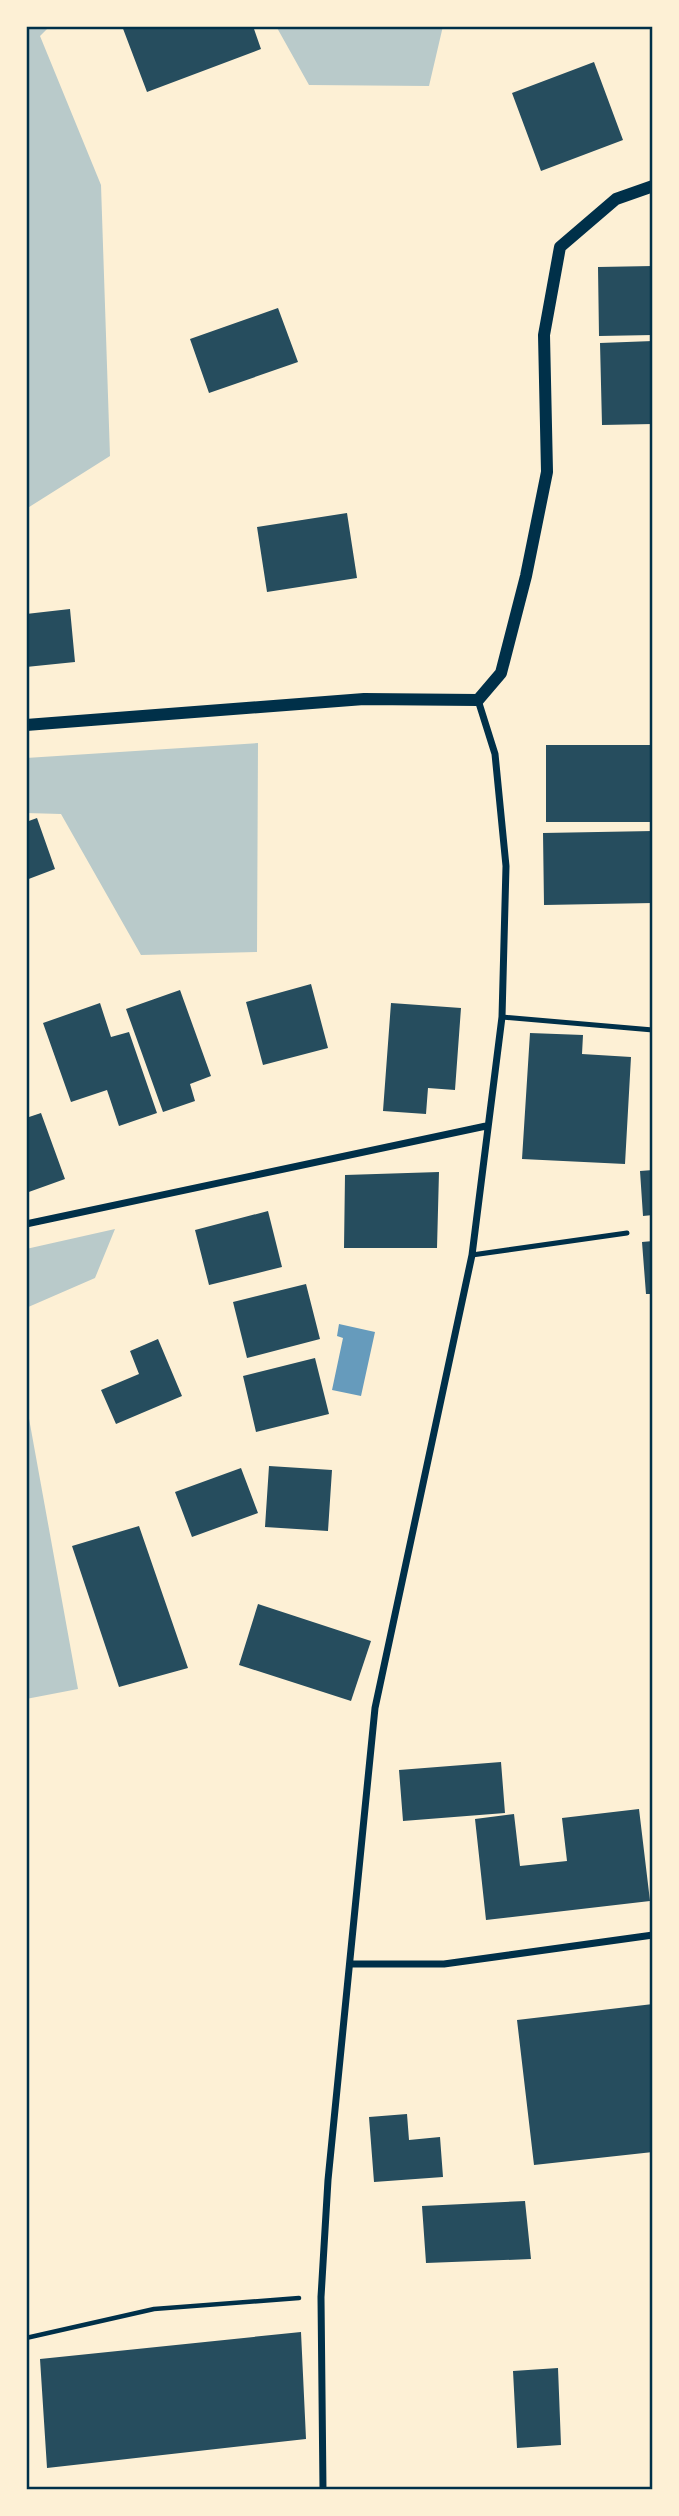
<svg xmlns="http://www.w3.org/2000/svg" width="679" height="2516" font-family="Karla,sans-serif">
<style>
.green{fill:#b9caca}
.water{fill:#669bbc}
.building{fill:#264d5e}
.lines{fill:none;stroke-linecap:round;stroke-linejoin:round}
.path{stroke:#003049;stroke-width:4.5}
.service{stroke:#003049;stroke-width:5}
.minor{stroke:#003049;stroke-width:7}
.tertiary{stroke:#003049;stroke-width:12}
.neatline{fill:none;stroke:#003049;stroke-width:2.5}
</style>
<rect width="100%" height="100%" fill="#fdf0d5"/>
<path class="green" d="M26,26H50L40,36L101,185L110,456L26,509Z
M276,26H443L429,86L309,85Z
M258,743L257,952L141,955L61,814L26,813V758Z
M115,1229L95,1278L26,1308V1249Z
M26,1402L78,1689L26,1699Z"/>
<path class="water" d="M339,1324L375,1332L361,1396L332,1390L343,1338L337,1336Z"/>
<path class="building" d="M122,26H253L261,49L147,92Z
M594,62L623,140L541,171L512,93Z
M653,266V335L599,336L598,267Z
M278,308L298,362L209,393L190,339Z
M653,341V424L602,425L600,343Z
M347,513L357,578L267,592L257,527Z
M70,609L75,662L26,667V614Z
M546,745H653V822H546Z
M37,818L55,869L26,880V822Z
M653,831V903L544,905L543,833Z
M311,984L328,1048L263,1065L246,1002Z
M180,990L211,1076L190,1084L195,1101L163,1112L126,1009Z
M100,1003L111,1037L129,1032L157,1113L119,1126L107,1090L71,1102L43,1023Z
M391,1003L461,1008L455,1090L428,1088L426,1114L383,1111Z
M530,1033L583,1035L582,1054L631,1057L625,1164L522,1159Z
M41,1113L65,1179L26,1193V1118Z
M653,1170V1215L643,1216L640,1171Z
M439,1172L437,1248H344L345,1175Z
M268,1211L282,1267L209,1285L195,1230Z
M653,1241V1294H646L642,1242Z
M306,1284L320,1339L247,1358L233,1302Z
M158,1339L182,1396L116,1424L101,1390L139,1374L130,1351Z
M315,1358L329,1414L256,1432L243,1376Z
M269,1466L332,1470L328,1531L265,1527Z
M241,1468L258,1513L192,1537L175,1492Z
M139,1526L188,1668L119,1687L72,1546Z
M258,1604L371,1641L351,1701L239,1665Z
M501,1762L505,1813L403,1821L399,1770Z
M639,1809L650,1901L486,1920L475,1819L514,1814L520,1866L567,1861L562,1818Z
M653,2004V2152L534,2165L517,2020Z
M407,2114L409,2140L440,2137L443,2177L374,2182L369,2117Z
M525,2201L531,2259L426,2263L422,2206Z
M301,2332L306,2439L47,2468L40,2359Z
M558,2368L561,2445L517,2448L513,2371Z"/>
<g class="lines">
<path class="path" d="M26,2338L154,2309L299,2298"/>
<path class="service" d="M502,1017L653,1030
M472,1255L627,1233"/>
<path class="minor" d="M26,1224L486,1126
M350,1964H444L653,1935
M323,2490L321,2297L328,2180L375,1708L472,1255L502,1017L506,866L495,754L478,700"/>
<path class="tertiary" d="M26,725L364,699L478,700L501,673L526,576L547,472L544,335L560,247L616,199L653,186"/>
</g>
<rect width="679" height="2516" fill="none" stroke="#fdf0d5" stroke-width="56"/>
<rect x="28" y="28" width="623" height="2460" class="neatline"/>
</svg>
